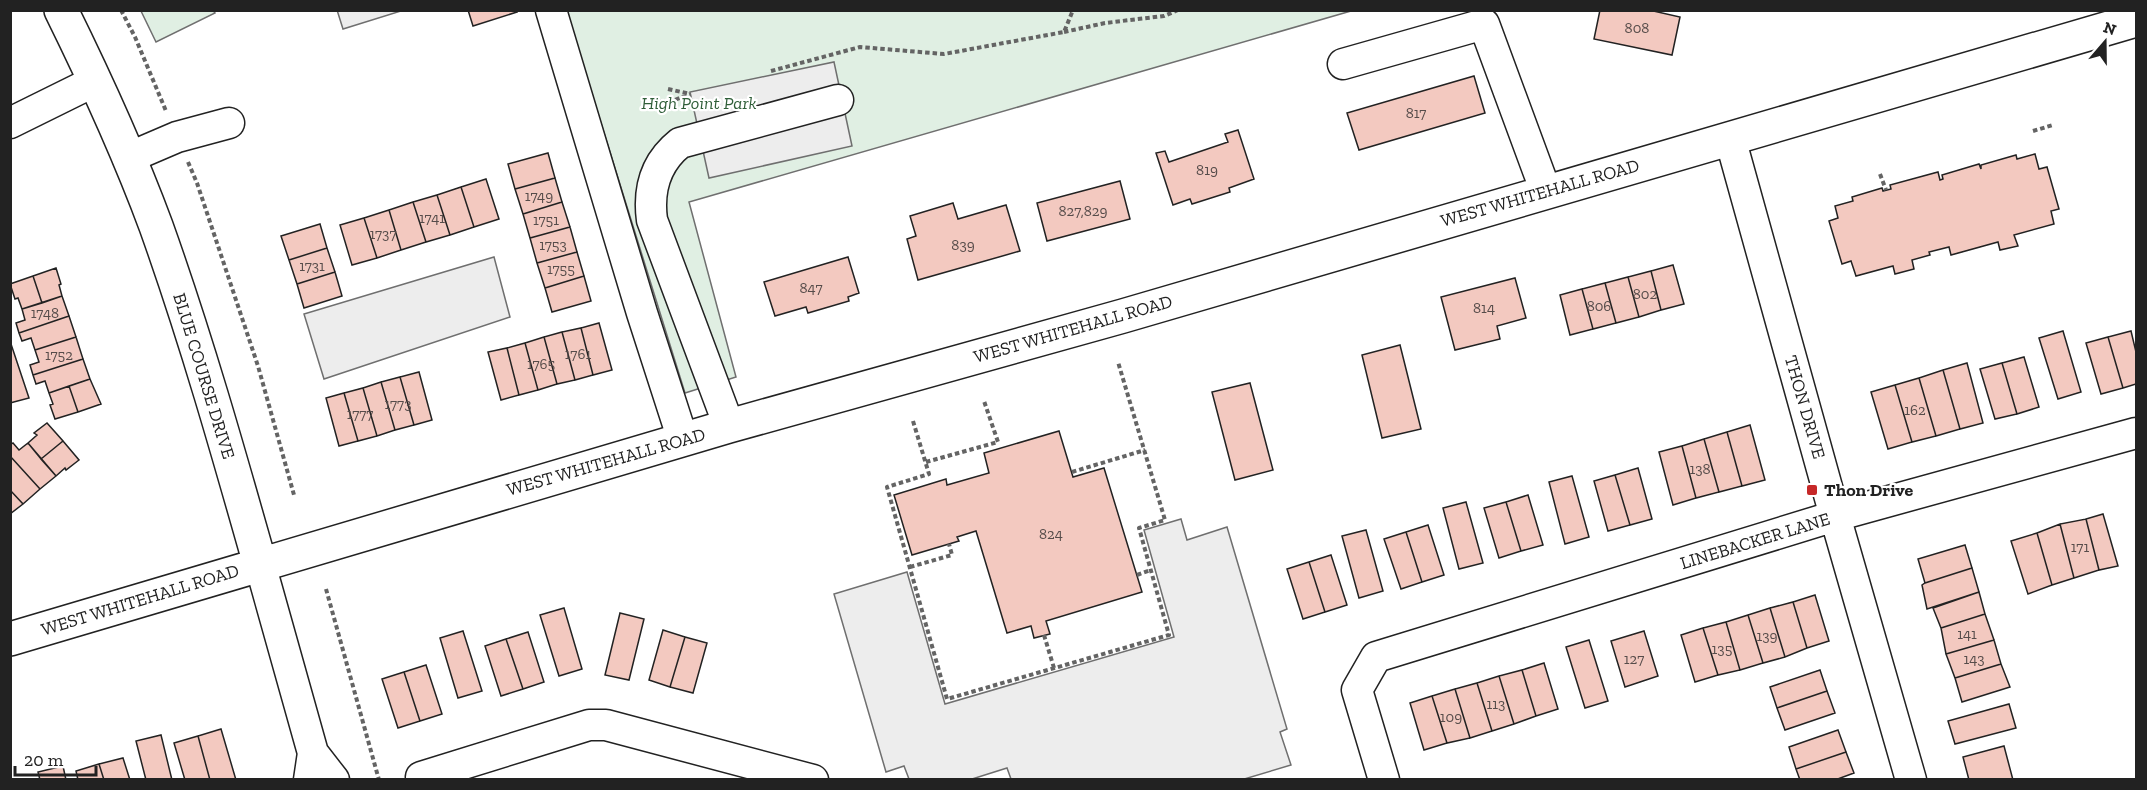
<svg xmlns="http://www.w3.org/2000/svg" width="2147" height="790" font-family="'Zilla Slab',serif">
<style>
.green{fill:#e0efe3;stroke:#6f6f6f;stroke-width:1.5}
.parking{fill:#ededed;stroke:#6f6f6f;stroke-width:1.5}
.building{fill:#f3c9c0;stroke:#222;stroke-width:1.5}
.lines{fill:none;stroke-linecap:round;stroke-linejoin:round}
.minor-casing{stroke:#222;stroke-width:33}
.major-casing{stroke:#222;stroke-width:36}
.path{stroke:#646464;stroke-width:4;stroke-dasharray:4.5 3;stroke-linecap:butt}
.minor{stroke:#fff;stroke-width:30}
.major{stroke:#fff;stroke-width:33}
.poi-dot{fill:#c62828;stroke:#fff;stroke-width:2}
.labels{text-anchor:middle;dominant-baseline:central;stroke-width:4.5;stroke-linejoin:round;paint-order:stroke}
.number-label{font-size:15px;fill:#564c4a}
.park-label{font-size:18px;font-style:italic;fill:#2f5e38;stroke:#fff}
.street-label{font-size:18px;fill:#222;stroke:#fff}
.poi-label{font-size:18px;font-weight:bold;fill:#222;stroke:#fff;text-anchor:start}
</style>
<rect width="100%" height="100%" fill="#fff"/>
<path class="green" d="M213,10L215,13L156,42L141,11Z
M566,11H1351L689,202L736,377L685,393Z"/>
<path class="parking" d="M337,10H401V11L343,29Z
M834,62L852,146L709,178L690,92Z
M494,257L510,317L324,379L304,314Z
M1181,519L1187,540L1227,527L1287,729L1280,732L1291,765L1241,780L1011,779L1007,768L969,780L909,779L904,766L886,772L834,594L907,572L945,704L1174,637L1144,530Z"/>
<path class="building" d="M468,10H516L517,12L473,26Z
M1600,10H1649L1680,17L1672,55L1594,39Z
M1474,76L1485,113L1359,150L1347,113Z
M1238,130L1254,179L1229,188L1230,192L1192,204L1190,199L1173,205L1156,153L1165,151L1169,162L1228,142L1225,134Z
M548,153L555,178L515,189L508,164Z
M2035,154L2039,169L2047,167L2059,209L2051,211L2054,224L2014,235L2018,246L2000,250L1998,242L1951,255L1949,247L1929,252L1930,255L1912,260L1914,269L1895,274L1893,266L1856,276L1851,261L1842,264L1829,221L1838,218L1835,206L1853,201L1852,197L1882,188L1883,191L1891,189L1890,185L1938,172L1940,180L1943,179L1942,175L1979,164L1981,169V165L2016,155L2017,159Z
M555,178L562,202L523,214L515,189Z
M486,179L499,219L474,227L461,187Z
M1120,181L1130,219L1047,241L1037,203Z
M461,187L474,227L450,235L437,195Z
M437,195L450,235L426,242L413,202Z
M413,202L426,242L401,250L389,210Z
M562,202L570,227L530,238L523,214Z
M953,203L958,219L1006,205L1020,251L918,280L907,239L916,236L910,216Z
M389,210L401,250L377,258L364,218Z
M364,218L377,258L352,265L340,225Z
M320,224L327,248L289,260L281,236Z
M570,227L577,252L537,263L530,238Z
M327,248L335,272L297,284L289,260Z
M577,252L584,276L545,288L537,263Z
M848,257L859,293L848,297L849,301L808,313L806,307L775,316L764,282Z
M1673,265L1684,304L1661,310L1651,271Z
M56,268L61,284L59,285L62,296L42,303L33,276Z
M1651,271L1661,310L1639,317L1628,277Z
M335,272L342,296L304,308L297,284Z
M33,276L42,303L22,309L18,298L15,299L10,284Z
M584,276L591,301L552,312L545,288Z
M1628,277L1639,317L1616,323L1605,283Z
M1515,278L1526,318L1497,326L1500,339L1455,350L1441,297Z
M1605,283L1616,323L1593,329L1582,289Z
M1582,289L1593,329L1570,335L1560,295Z
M62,296L69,316L19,333L16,323L25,320L22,309Z
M69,316L76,337L35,350L31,338L22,341L19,333Z
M599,323L612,370L593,375L581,328Z
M581,328L593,375L575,380L562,332Z
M2063,331L2081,392L2058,399L2039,338Z
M2131,331L2136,352V384L2123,388L2108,337Z
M562,332L575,380L557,384L544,337Z
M76,337L83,359L33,375L30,365L39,362L35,350Z
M544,337L557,384L538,390L525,343Z
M2108,337L2123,388L2101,394L2086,343Z
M10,341L29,398L10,403Z
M525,343L538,390L519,395L507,348Z
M1400,345L1421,429L1382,438L1362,355Z
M507,348L519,395L501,400L488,352Z
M2024,357L2039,407L2017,414L2002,363Z
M83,359L90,379L49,393L45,381L36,384L33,375Z
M1967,363L1983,423L1960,429L1943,370Z
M2002,363L2017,414L1995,419L1980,369Z
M1943,370L1960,429L1936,436L1919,378Z
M419,372L432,420L414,425L400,377Z
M400,377L414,425L395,430L381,382Z
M1919,378L1936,436L1912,442L1895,385Z
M90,379L101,404L78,412L69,386Z
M381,382L395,430L377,436L363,388Z
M1250,383L1273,470L1235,480L1212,392Z
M1895,385L1912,442L1888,449L1871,392Z
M69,386L78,412L55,419L50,405L53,404L49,393Z
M363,388L377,436L358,441L344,393Z
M344,393L358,441L339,446L326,398Z
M47,423L63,441L41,459L28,443L37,435L34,433Z
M1750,425L1765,480L1742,486L1727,432Z
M1059,431L1073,477L1104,468L1142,592L1046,621L1050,634L1034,638L1031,626L1007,633L976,531L957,537L959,541L912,555L894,495L946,479L947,485L989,473L984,453Z
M1727,432L1742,486L1719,492L1704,439Z
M1704,439L1719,492L1696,498L1682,446Z
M63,441L79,460L66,470L65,468L56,476L41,459Z
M13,443L19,450L28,443L56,476L40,489L10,456V445Z
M1682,446L1696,498L1673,505L1659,452Z
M10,456L40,489L23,504L10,490Z
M1638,468L1652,519L1630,525L1615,475Z
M1615,475L1630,525L1608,531L1594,481Z
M1572,476L1589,537L1565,544L1549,482Z
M10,490L23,504L10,514Z
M1528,495L1543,545L1521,551L1506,502Z
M1466,502L1483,563L1459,569L1443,508Z
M1506,502L1521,551L1499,558L1484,508Z
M2103,514L2118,566L2099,570L2086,519Z
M2086,519L2099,570L2074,578L2060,524Z
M2060,524L2074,578L2052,585L2037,533Z
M1428,525L1444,575L1422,582L1406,532Z
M1366,530L1383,591L1359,598L1342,536Z
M1406,532L1422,582L1401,589L1384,539Z
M2037,533L2052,585L2028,594L2011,541Z
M1965,545L1972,568L1925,583L1918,559Z
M1331,555L1347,605L1325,612L1309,562Z
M1309,562L1325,612L1303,619L1287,569Z
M1972,568L1979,592L1927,609L1922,585L1925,583Z
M1979,592L1985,614L1941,628L1933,608Z
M1815,595L1829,641L1807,648L1793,602Z
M1793,602L1807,648L1785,657L1770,608Z
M564,608L582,669L559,676L540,615Z
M1770,608L1785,657L1763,663L1748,615Z
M620,613L644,619L629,680L605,675Z
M1985,614L1994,640L1946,654L1941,628Z
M1748,615L1763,663L1740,670L1726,622Z
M1726,622L1740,670L1718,675L1703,628Z
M1703,628L1718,675L1695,682L1681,635Z
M663,630L685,637L670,687L649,680Z
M463,631L482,691L458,698L440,638Z
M1644,631L1658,676L1625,687L1611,641Z
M528,632L544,682L523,689L506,639Z
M685,637L707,643L693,693L670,687Z
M506,639L523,689L501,696L485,646Z
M1589,640L1608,701L1585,708L1566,647Z
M1994,640L2001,664L1955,678L1946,654Z
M1544,663L1558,709L1536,716L1522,670Z
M2001,664L2010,687L1962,702L1955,678Z
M426,665L442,714L420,721L404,672Z
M1522,670L1536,716L1514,724L1499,676Z
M1820,670L1827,691L1777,708L1770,687Z
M404,672L420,721L398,728L382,679Z
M1499,676L1514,724L1492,731L1477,683Z
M1477,683L1492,731L1470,738L1455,689Z
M1455,689L1470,738L1447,743L1432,696Z
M1827,691L1835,713L1785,730L1777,708Z
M1432,696L1447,743L1424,750L1410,703Z
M2009,704L2016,728L1955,744L1948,721Z
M221,729L236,780H210L198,736Z
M1838,730L1846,752L1796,769L1789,747Z
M161,735L172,780H146L136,741Z
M198,736L210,780H185L174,743Z
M2004,746L2013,780H1969L1963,757Z
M1846,752L1854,773L1835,780H1800L1796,769Z
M123,758L130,780H104L99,764Z
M99,764L104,780H78L76,771Z
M63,766L66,780H40L38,772Z"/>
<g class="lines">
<defs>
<path id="minor" d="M551,10L642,313L683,440
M1343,64L1484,24L1546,192
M10,123L95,81
M1730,138L1835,516L1911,780
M128,158L177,137L229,123
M729,426L652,220C648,190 655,163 680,143L838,100
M260,564L313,753L309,780
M313,753L334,780
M421,777L589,725H606L813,780
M1384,780L1357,690L1376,657L1835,516L2136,433"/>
<path id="major" d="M61,10C96,81 129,153 156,226C196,338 228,451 260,564
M10,639L729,426L1123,316L2136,20"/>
</defs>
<use href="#minor" class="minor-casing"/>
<use href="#major" class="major-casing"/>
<path class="path" d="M121,10L135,37L166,111
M1064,32L1105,23L1164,16L1178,10
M771,71L860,47L944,54L1064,32L1073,10
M668,89L690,94
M653,102L672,101L690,94
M2033,131L2053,125
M188,162L197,183L258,366L294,495
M1880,174L1886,190
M913,421L929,474L887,487L947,699L1169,635L1139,528L1165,520L1118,362
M926,462L998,442L984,401
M1072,472L1145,450
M910,567L952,555L949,544
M1137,575L1151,570
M326,589L379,780
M1044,635L1054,668"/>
<use href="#minor" class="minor"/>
<use href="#major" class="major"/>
</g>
<rect class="poi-dot" x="1806" y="484" width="12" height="12" rx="3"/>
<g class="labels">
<g class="number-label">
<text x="1637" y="28">808</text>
<text x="1416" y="113">817</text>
<text x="1207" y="170">819</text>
<text x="539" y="196">1749</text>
<text x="1083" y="211">827,829</text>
<text x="432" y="218">1741</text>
<text x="546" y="220">1751</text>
<text x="383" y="234">1737</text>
<text x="553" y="245">1753</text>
<text x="963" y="245">839</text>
<text x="312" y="266">1731</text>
<text x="561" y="269">1755</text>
<text x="811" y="288">847</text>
<text x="1645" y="294">802</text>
<text x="1599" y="306">806</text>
<text x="1484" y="308">814</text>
<text x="45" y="313">1748</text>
<text x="578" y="354">1761</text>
<text x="59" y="355">1752</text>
<text x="541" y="364">1765</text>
<text x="398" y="404">1773</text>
<text x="1915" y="410">162</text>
<text x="360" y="414">1777</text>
<text x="1700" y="469">138</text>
<text x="1051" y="534">824</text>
<text x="2080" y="547">171</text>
<text x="1967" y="634">141</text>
<text x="1767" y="636">139</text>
<text x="1722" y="649">135</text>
<text x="1634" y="659">127</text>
<text x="1974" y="659">143</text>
<text x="1496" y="704">113</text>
<text x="1451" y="717">109</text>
</g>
<g class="park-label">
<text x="699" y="103">High Point Park</text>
</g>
<g class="street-label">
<text transform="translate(1540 193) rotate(-16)">WEST WHITEHALL ROAD</text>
<text transform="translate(1073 329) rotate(-16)">WEST WHITEHALL ROAD</text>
<text transform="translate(204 376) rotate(73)">BLUE COURSE DRIVE</text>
<text transform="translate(1805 407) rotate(74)">THON DRIVE</text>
<text transform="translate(606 462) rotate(-16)">WEST WHITEHALL ROAD</text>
<text transform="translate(1755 541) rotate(-17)">LINEBACKER LANE</text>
<text transform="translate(140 600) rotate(-17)">WEST WHITEHALL ROAD</text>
</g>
<g class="poi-label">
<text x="1824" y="490">Thon Drive</text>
</g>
</g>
<rect width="2147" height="790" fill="none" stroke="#222222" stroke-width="24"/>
<g transform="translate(2105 42) rotate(20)" stroke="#ffffff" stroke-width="4.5" paint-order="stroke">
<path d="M0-4.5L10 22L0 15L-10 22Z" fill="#222222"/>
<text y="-9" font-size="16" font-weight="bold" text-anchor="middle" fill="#222222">N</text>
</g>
<path d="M15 766v9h81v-9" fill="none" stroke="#222222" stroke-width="3"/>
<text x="24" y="766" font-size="18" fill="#222222" stroke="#ffffff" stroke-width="4.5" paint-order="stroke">20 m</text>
</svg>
